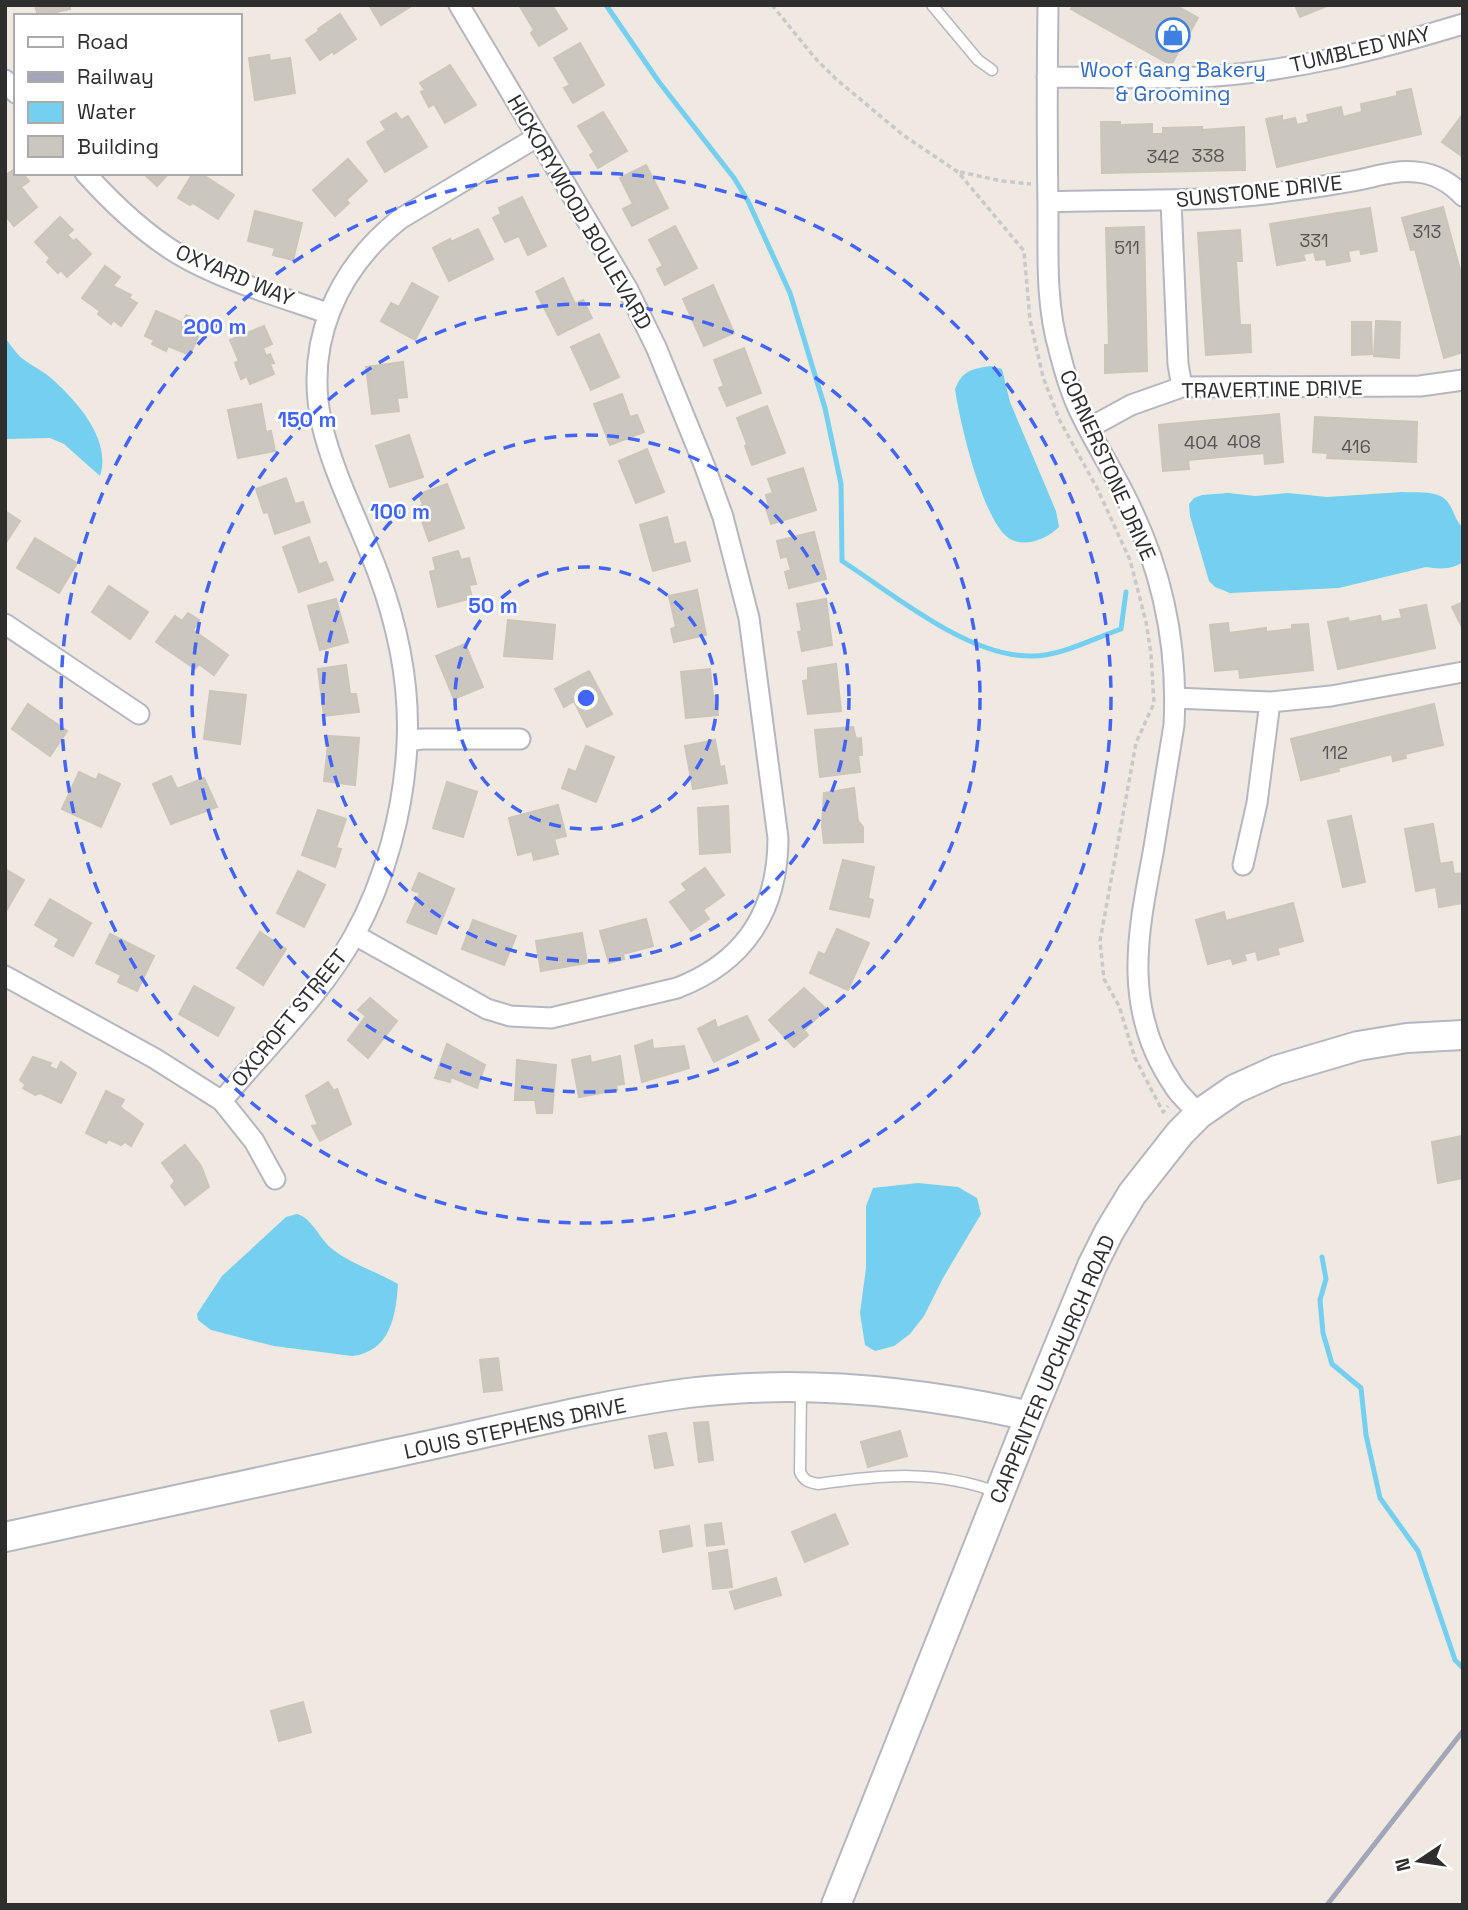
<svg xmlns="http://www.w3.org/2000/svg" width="1468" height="1910" font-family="'Space Grotesk',sans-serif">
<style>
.water{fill:#75cff0}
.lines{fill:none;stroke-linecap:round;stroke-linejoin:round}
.stream{stroke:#75cff0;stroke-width:5}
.building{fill:#cbc7bf;stroke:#cbc5ba;stroke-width:2}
.lane-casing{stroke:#b4b7c1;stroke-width:13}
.street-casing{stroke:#b4b7c1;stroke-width:23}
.secondary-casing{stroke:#b4b7c1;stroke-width:32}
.path{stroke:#c9c9c9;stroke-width:3.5;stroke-dasharray:5 3.5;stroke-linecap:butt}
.lane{stroke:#fff;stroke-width:10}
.street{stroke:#fff;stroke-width:19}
.secondary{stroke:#fff;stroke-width:28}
.rail{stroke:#a3a6b8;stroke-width:5}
.ring{fill:none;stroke:#4264fb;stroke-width:3.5;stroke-dasharray:12 9}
.labels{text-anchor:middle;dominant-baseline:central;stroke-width:5;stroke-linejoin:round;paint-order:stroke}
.number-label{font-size:18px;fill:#555452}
.street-label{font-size:21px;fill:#2e2e2e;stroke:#fff}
.shop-label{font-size:21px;fill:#366cbe;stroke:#fff}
.centre{fill:#4264fb;stroke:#fff;stroke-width:3.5}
.ring-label{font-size:21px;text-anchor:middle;font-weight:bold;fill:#4264fb;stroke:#fff;stroke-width:5;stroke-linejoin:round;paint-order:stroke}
</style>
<rect width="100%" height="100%" fill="#efe9e1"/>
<path class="water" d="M5,338C11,345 16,354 23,359C32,366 43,371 51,378C77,401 112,440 100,476L64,444L50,438L5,439Z
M991,366L1002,369L1010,402L1056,511L1059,527C1047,539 1022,550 1006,536C981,513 960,423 955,389C963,370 972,369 991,366Z
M1402,492C1416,493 1441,489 1449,504C1455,513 1455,520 1463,528V562C1451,570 1439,569 1426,567L1339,588L1230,593L1215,587L1209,581L1190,516L1189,504L1194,498L1202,495L1228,493L1255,496L1288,493L1327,497Z
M918,1183L958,1187L977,1198L981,1214L943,1278L924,1316L910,1334L894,1346L875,1351L865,1345L860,1313L866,1268V1206L873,1188Z
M297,1214C312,1218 319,1238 331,1248C350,1264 376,1271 398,1284C396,1316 390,1352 352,1356L274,1346L211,1330L198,1320L197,1314L222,1276L286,1217Z"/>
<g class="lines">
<path class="stream" d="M606,5L659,82L734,178L748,201L790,293L825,408L841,484L842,561C895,595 969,658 1033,656C1060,656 1095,638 1121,629L1126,592
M1322,1257L1326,1279L1320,1300L1323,1333L1332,1364L1361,1388L1366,1435L1380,1498L1418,1551L1455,1660L1463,1668"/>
</g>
<path class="building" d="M35,5H70V9L38,16Z
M369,5H413L381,25Z
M519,5H552L567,29L539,46L531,33L534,30Z
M1073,5H1175L1198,18L1171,65L1071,9Z
M1295,5H1329L1300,17Z
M340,14L356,39L334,54L333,51L320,60L306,40L319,31L318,29Z
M580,43L604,85L573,103L564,88L570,85L554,58Z
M269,55L270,61L290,58L295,93L255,100L249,58Z
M450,65L476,105L445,123L434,104L429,107L421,92L425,90L420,83Z
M1411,89L1421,134L1277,167L1266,119L1282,116V121L1295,118L1297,125L1309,122L1307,115L1341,107L1343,117L1362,112L1361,104L1397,96V92Z
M603,112L627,151L598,168L590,155L594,152L578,126Z
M396,113L401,120L408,116L427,147L385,172L367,142L386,130L381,122Z
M1463,114V157L1442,142Z
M1101,122H1120V125L1152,124V134H1163V128L1202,127V130L1244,127L1245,170L1102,173Z
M348,159L367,181L346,200L349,203L335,216L313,190Z
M646,165L668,208L632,226L623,209L633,204L620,178Z
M16,168V173H22L29,181L21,187L37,207L14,226L5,215V176Z
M143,173H169L157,186Z
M193,173H200L234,195L218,219L193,203L190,205L178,198Z
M522,197L546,246L528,255L519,236L505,242L493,218L501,214L499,208Z
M1443,207L1463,281V352L1444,358L1415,249L1411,250L1402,218Z
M1370,208L1377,251L1361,254L1360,249L1348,251L1350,261L1327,265L1326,259L1316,260L1314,252L1303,254L1305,260L1277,265L1270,224Z
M255,211L302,223L293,260L273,255L275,248L248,241Z
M60,217L73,230L67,235L73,241L76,239L91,254L67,277L61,270L58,273L47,262L50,258L35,242Z
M675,226L697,268L665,285L657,269L663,266L649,240Z
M1144,227L1147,371L1105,373V345H1109L1106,228Z
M478,229L493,259L449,281L433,248L450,239L451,242Z
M1240,230L1242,261H1236L1240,325H1250L1251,352L1206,355L1198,233Z
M105,266L120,277L113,286L131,295L129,298L137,303L121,326L113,320L111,324L98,314L100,311L82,298Z
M563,278L575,304L583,300L592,318L558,335L536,292Z
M412,283L438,297L415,340L381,321L391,303L399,307Z
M713,285L734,333L704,346L683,299Z
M156,311L183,323L186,315L204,323L190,355L168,346L166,351L152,344L154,340L145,336Z
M1376,321L1400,322L1399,358L1374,356Z
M1352,322H1371L1372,354L1352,355Z
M264,326L272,344L263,348L266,356L270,354L274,363L270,364L274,374L250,384L247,376L241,379L235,363L239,361L230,340Z
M599,334L619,377L591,390L571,347Z
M744,348L761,393L727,406L719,388L724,386L714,360Z
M403,362L407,397L397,398L399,411L372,414L366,367Z
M622,394L630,417L637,415L644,432L610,445L594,404Z
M261,404L266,432L271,431L275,451L238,458L228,410Z
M767,406L785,453L752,465L745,446L747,444L737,418Z
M1279,414L1283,462L1265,464L1264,453L1188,460L1189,469L1163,471L1159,425Z
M1315,417L1417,422L1416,462L1327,458L1328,453L1313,452Z
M409,435L423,477L390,487L376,446Z
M647,449L664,492L636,503L619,461Z
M803,468L816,510L771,524L766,508L769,507L766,495L773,493L768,479Z
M286,478L295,504L303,502L310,522L275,534L268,512L264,513L256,489Z
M447,484L464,528L429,541L417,507L423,505L419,494Z
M5,511L20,521L5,544Z
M667,517L674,545L685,542L690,561L653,571L640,525Z
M814,532L826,579L789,588L785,572L791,570L787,556L781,558L777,541Z
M309,537L319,565L326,562L333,580L299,592L283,547Z
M35,538L77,563L59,593L17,568Z
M458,551L461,560L469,558L476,584L469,585L472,598L438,607L430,572L436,570L433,558Z
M109,586L148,612L130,639L92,612Z
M697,590L706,635L674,642L671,629L676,627L669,596Z
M336,599L348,642L320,650L308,606Z
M826,599L832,645L802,651L798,632L802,631L797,604Z
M1463,602V629L1452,607Z
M1426,605L1435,648L1338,669L1328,622L1348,618L1349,622L1380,616L1381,622L1402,618L1400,610Z
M188,613L199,620L193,630L228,655L214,675L199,664L195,669L156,642L175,616L182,621Z
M508,620L555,625L552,659L504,656Z
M1228,623L1229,633L1266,628V632L1292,629V625L1308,624L1313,670L1240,678L1239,669L1215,671L1210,625Z
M465,644L483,687L454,699L436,656Z
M836,664L841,711L808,714L803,681L808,680V668Z
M346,665L350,694H356L359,712L324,716L318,669Z
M710,669L713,696H717L718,715L686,718L681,672Z
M589,671L612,714L587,727L574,701L564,707L555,689Z
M210,691L246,695L240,744L204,739Z
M28,704L67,731L50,756L12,729Z
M1434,704L1443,745L1405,754L1406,758L1393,761L1392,754L1338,768L1339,771L1301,780L1291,739Z
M853,727L856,739L861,738L862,755H858L860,772L820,777L815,730Z
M329,736L359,738L355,785L324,781Z
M715,740L720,767L724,766L727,783L693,789L685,746Z
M586,746L614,757L596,802L562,788L569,769L576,772Z
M79,772L96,780L99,774L120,784L101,827L62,809Z
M171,776L177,789L204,778L217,807L171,824L153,784Z
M447,782L477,792L463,837L433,828Z
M854,788L858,821L863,827V842L824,843L822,825L824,793Z
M558,805L566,836L554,839L558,854L534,860L532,851L518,855L509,818Z
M728,806L730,852L700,854L698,808Z
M318,810L346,819L336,848L341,849L335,867L302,855Z
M1351,816L1365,882L1343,887L1328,821Z
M1433,824L1440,864L1452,862L1454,874L1463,873V903L1439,907L1436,887L1416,891L1405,829Z
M843,860L874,867L868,898L873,900L869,917L830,909Z
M705,868L724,895L703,910L709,919L691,931L670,902L687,890L682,884Z
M5,869L24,880L6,911H5Z
M298,871L325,885L304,927L277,913Z
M419,873L454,889L436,934L407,922L420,893L412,890Z
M50,899L91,923L73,956L55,946L59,939L35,925Z
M1293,903L1303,941L1277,948L1279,954L1258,960L1256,951L1244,954L1246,960L1233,964L1231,958L1208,964L1196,920L1224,912L1226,921Z
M646,919L653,946L623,954L624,959L609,963L600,931Z
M473,920L516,936L504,965L462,949Z
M837,929L869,943L848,990L810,973L819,952L825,955Z
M260,932L286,949L263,985L237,968Z
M582,933L587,963L541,971L536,941Z
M110,934L154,956L137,991L118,982L121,975L96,963Z
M194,986L234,1008L218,1036L179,1014Z
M804,988L826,1009L804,1030L808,1035L794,1047L769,1020Z
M370,998L397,1021L368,1058L348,1040L366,1016L358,1010Z
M747,1016L759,1040L714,1062L698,1029L715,1020L717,1028Z
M652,1040L653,1049L684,1046L689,1068L642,1082L635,1046Z
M447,1044L485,1065L477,1088L451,1077L450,1082L435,1078Z
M590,1056L591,1063L620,1056L624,1084L616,1085L617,1090L579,1097L572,1060Z
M33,1057L51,1063L49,1067L57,1070L61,1062L76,1073L61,1103L40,1093L35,1095L23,1088L26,1085L20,1080Z
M517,1060L556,1065L552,1113H537L535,1100H515Z
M328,1082L334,1091L337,1089L351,1124L320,1141L312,1126L318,1125L306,1096Z
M106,1091L124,1100L120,1107L143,1124L131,1146L125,1142L121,1145L108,1139L106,1143L86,1133Z
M1462,1136L1463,1178L1438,1183L1432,1142Z
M185,1145L201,1166L209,1187L185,1205L171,1186L175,1181L162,1163Z
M498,1358L502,1390L484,1392L480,1360Z
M708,1422L713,1460L699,1462L694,1423Z
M900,1431L907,1456L868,1467L861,1442Z
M666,1433L673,1465L655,1468L649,1436Z
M835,1514L848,1544L805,1562L792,1532Z
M721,1523L724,1544L707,1546L705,1525Z
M689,1526L692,1546L663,1552L660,1531Z
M727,1550L732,1587L713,1589L709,1553Z
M776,1578L781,1595L735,1609L730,1592Z
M303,1702L311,1732L279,1741L271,1711Z"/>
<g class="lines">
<defs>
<path id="lane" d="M932,5L978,60L992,70
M801,1390L800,1472C804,1481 809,1482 818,1484C882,1475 937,1469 999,1493"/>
<path id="street" d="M1048,5C1047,74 1047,143 1048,213C1048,258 1046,305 1059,350C1064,370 1070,391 1079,410C1094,442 1114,472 1129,504C1163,573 1178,649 1174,725C1167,768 1160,810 1153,853C1137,936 1122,1010 1174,1086C1180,1096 1191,1105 1199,1114
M1047,77C1099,77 1151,79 1202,77C1291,72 1378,50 1463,24
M5,80L16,93
M85,173C113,204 142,232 178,254C219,279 281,297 327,313
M1171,201L1178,364L1182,387
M1048,202C1123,199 1198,203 1273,193C1303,189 1334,185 1363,179C1381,175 1398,170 1416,172C1434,173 1451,183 1463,196
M1089,428L1131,405L1182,387L1420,386L1463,380
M5,624L139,714
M1175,698L1270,702L1331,696L1463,672
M407,741L422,739H520
M1243,865L1257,803L1270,702
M355,935L487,1009L510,1016L551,1018L677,988C745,962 778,910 778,838L749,618L723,517L705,467L656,347L627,288L459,5
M5,976L154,1058L222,1101L254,1141L275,1179
M222,1101C266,1047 320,997 354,936C386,879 404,808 407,744C410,686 398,627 378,573C360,524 334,476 322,425C304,344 336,270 400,219L537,137"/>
<path id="secondary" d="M5,1537C136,1509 267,1480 398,1452C494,1432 591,1406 688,1393C802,1379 918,1391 1030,1416
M836,1905L1030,1416L1092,1266L1109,1232L1132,1194L1180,1133L1199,1114L1235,1089L1277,1070L1358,1046L1407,1038L1463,1035"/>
</defs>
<use href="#lane" class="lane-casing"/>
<use href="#street" class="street-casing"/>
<use href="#secondary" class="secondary-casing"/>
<path class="path" d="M772,5L815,58L836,79L903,135L958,172L1024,251L1030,320L1043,377L1060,421L1097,488L1130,560L1146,622L1151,654L1154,703L1136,743L1100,941L1104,979L1119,1006L1135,1058L1163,1112L1168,1106
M960,172L1002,181L1031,184"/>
<use href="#lane" class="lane"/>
<use href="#street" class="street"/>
<use href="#secondary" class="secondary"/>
<path class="rail" d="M1327,1905L1463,1731"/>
</g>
<g class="ring">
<circle cx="586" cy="698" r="131"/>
<circle cx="586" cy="698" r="263"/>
<circle cx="586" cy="698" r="394"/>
<circle cx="586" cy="698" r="525"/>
</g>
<defs>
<symbol id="shop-ring" viewBox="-11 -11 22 22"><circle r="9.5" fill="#fff" stroke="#3f7fe0" stroke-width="1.5"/><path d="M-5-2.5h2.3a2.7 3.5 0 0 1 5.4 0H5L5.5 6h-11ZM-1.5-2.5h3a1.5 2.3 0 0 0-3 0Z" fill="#3f7fe0"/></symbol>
</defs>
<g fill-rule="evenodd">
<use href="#shop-ring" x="1154" y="16" width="38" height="38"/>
</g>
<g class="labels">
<g class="number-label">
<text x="1208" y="155">338</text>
<text x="1163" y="156">342</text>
<text x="1427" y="231">313</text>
<text x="1314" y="240">331</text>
<text x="1127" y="247">511</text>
<text x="1244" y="441">408</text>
<text x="1201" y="442">404</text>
<text x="1356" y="446">416</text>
<text x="1335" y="752">112</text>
</g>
<g class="street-label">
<text transform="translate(1360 49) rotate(-13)">TUMBLED WAY</text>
<text transform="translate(1259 191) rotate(-6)">SUNSTONE DRIVE</text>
<text transform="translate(580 212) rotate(60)">HICKORYWOOD BOULEVARD</text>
<text transform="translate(235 275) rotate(23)">OXYARD WAY</text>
<text transform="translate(1272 389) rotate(-1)">TRAVERTINE DRIVE</text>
<text transform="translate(1108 465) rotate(66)">CORNERSTONE DRIVE</text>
<text transform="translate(289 1018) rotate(-51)">OXCROFT STREET</text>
<text transform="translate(1052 1369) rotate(-67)">CARPENTER UPCHURCH ROAD</text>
<text transform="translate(515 1428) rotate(-12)">LOUIS STEPHENS DRIVE</text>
</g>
<g class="shop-label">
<text x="1173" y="69">Woof Gang Bakery<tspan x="1173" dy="24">&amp; Grooming</tspan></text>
</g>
</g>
<circle cx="586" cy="698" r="10" class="centre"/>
<g class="ring-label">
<text x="215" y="334">200 m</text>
<text x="307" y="427">150 m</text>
<text x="400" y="519">100 m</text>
<text x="493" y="613">50 m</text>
</g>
<rect width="1468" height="1910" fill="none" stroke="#2e2e2e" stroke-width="14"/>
<rect x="14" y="14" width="228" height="161" fill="#ffffff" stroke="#ababab" stroke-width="2"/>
<rect x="28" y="37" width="35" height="10" fill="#ffffff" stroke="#ababab" stroke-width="2"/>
<text x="77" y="49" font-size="21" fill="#2e2e2e">Road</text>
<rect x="28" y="72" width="35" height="10" fill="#a3a6b8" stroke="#ababab" stroke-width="2"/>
<text x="77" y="84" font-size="21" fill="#2e2e2e">Railway</text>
<rect x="28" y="102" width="35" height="21" fill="#75cff0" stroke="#ababab" stroke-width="2"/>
<text x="77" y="119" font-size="21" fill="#2e2e2e">Water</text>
<rect x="28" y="136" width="35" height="21" fill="#cbc7bf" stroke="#ababab" stroke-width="2"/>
<text x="77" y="154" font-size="21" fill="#2e2e2e">Building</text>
<g transform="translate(1419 1861) rotate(257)" stroke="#ffffff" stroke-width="5" paint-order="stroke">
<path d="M0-5L12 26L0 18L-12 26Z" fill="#2e2e2e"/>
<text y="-10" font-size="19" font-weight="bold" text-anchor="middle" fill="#2e2e2e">N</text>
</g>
</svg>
